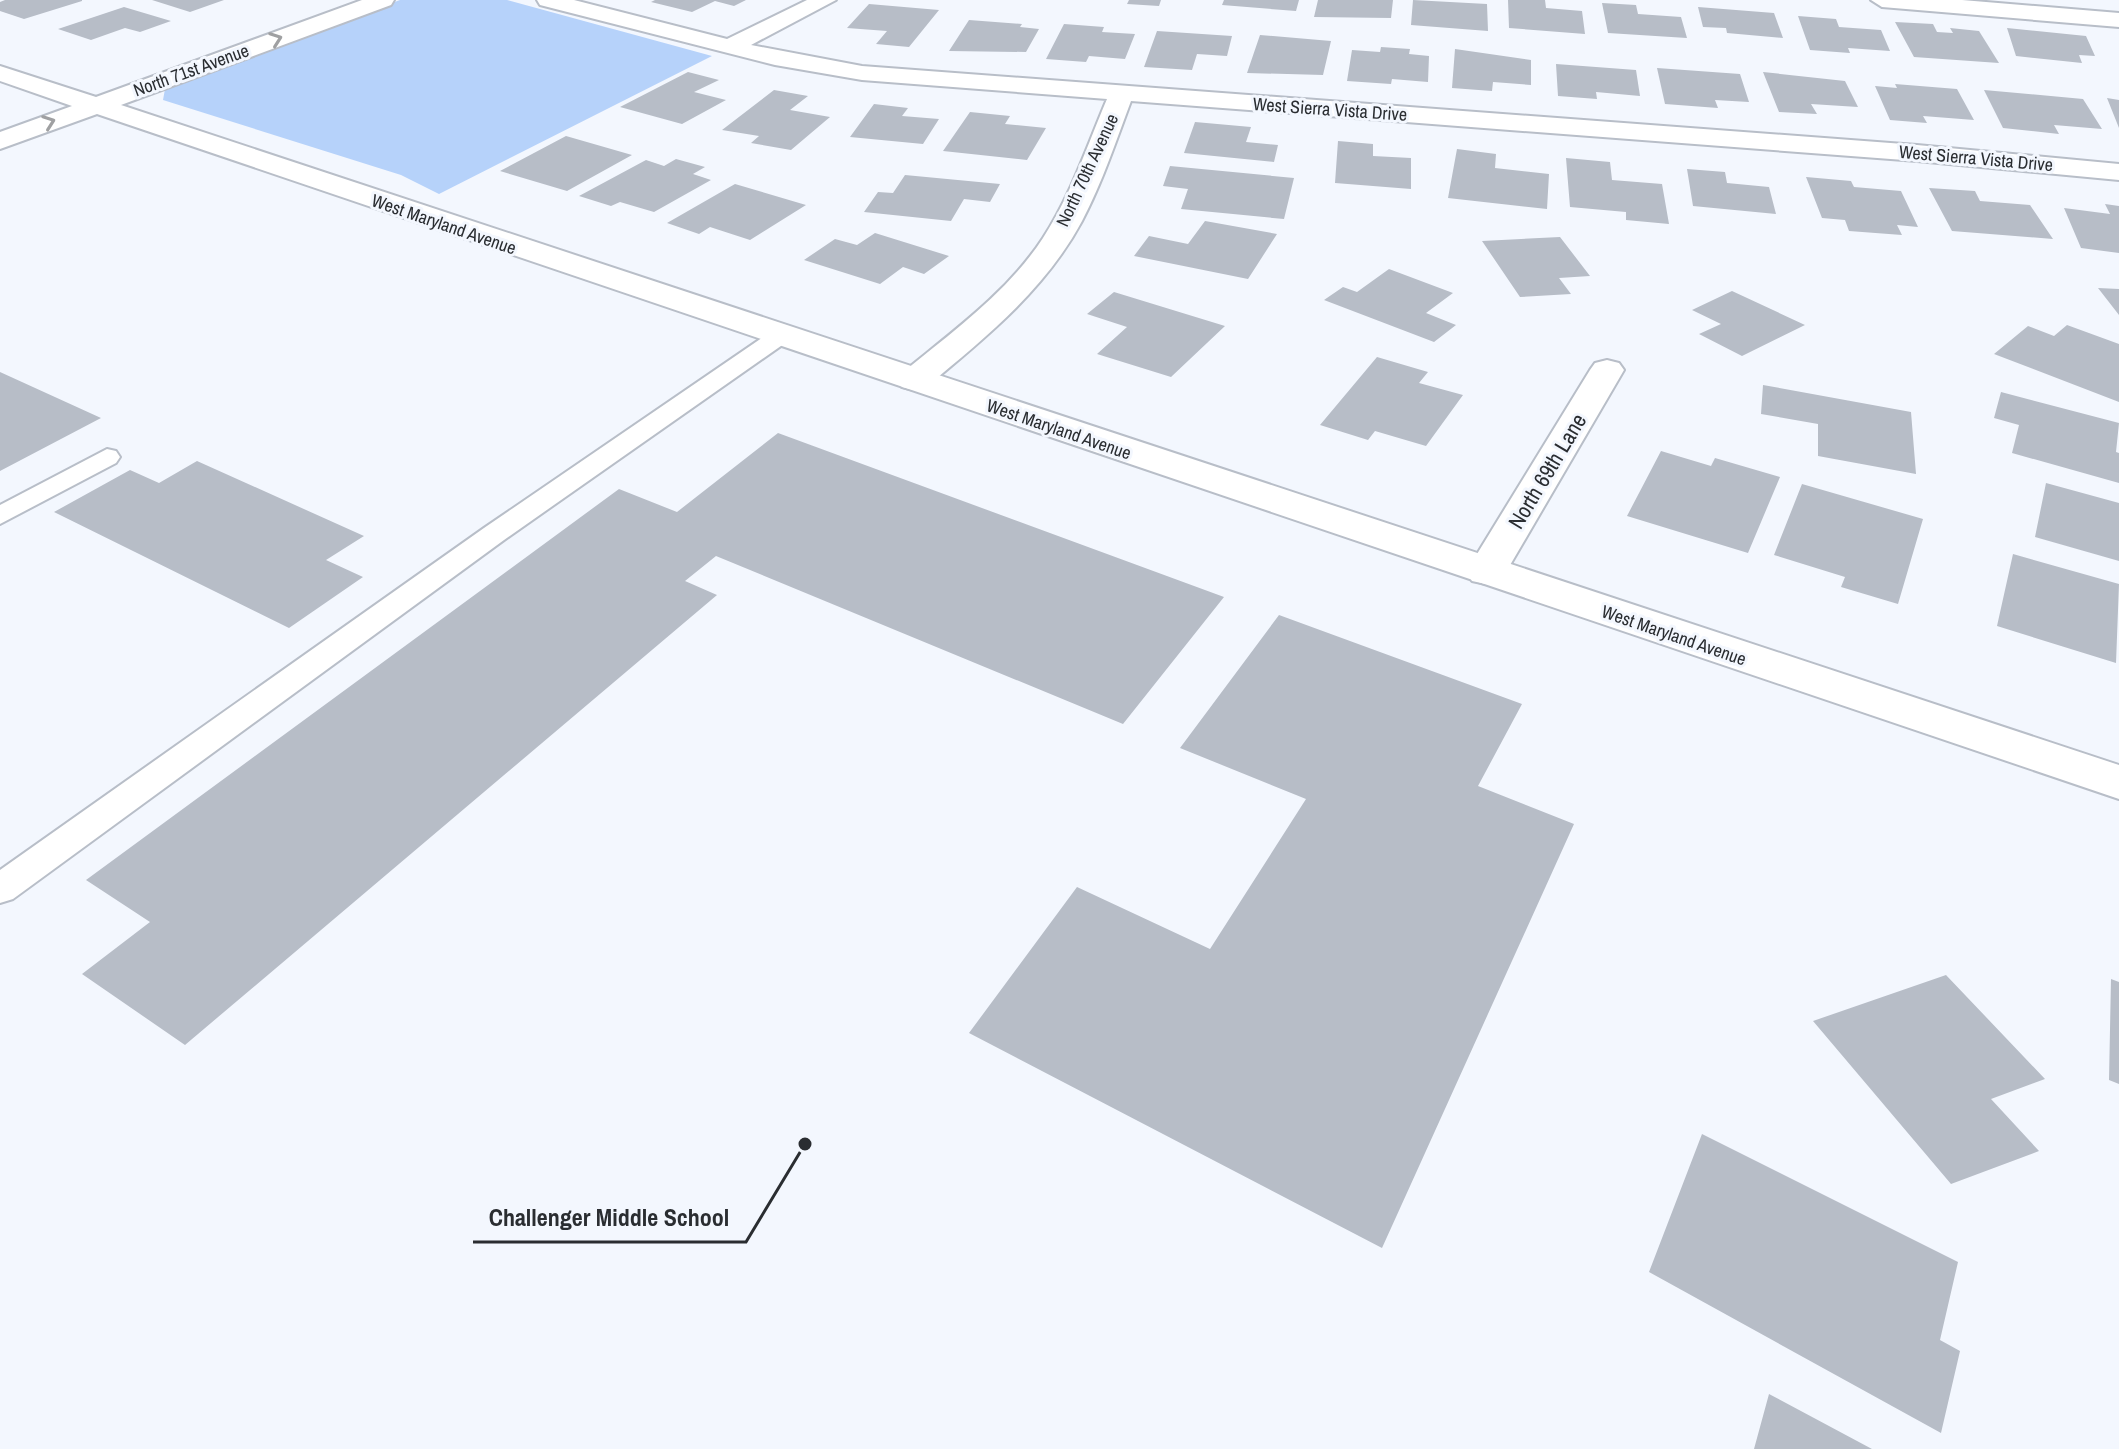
<svg xmlns="http://www.w3.org/2000/svg" width="2119" height="1449" font-family="'Archivo Narrow',sans-serif">
<style>
.green{fill:#b6d2fa}
.building{fill:#b7bdc7}
.lines{fill:none;stroke-linecap:round;stroke-linejoin:round}
.service-casing{stroke:#b8bec8;stroke-width:4}
.minor-casing{stroke:#b8bec8;stroke-width:4}
.tertiary-casing{stroke:#b8bec8;stroke-width:4}
.service{fill:#fff;fill-rule:evenodd}
.minor{fill:#fff;fill-rule:evenodd}
.tertiary{fill:#fff;fill-rule:evenodd}
.oneway{stroke:#9fa0a2}
.labels{text-anchor:middle;dominant-baseline:central;stroke-width:6;stroke-linejoin:round;paint-order:stroke}
.far-street-label{font-size:18px;fill:#2a2d31;stroke:#f3f7fe}
.street-label{font-size:22px;fill:#2a2d31;stroke:#f3f7fe}
.leader{fill:none;stroke:#2a2d31;stroke-width:3}
.callout-dot{fill:#2a2d31;stroke:#f3f7fe;stroke-width:3}
.callout-label{font-size:24px;text-anchor:middle;font-weight:bold;fill:#2a2d31;stroke:#f3f7fe;stroke-width:6;stroke-linejoin:round;paint-order:stroke}
</style>
<rect width="100%" height="100%" fill="#f3f7fe"/>
<path class="green" d="M400,0H507L712,56L439,194L401,175L163,100L165,89L175,84Z"/>
<path class="building" d="M5,0H82V1L24,19L0,11V2Z
M152,0H224L190,12Z
M655,0H746L734,6L715,1L692,12L651,2Z
M1129,0H1161L1159,6L1127,4Z
M1224,0H1299L1296,11L1222,5Z
M1318,0H1393L1391,18L1314,17Z
M1413,0L1487,4L1488,31L1411,25Z
M1508,0H1545L1546,8L1582,11L1585,34L1509,28Z
M1602,3L1636,5L1638,14L1681,17L1687,38L1608,33Z
M869,4L939,10L909,47L876,44L887,31L847,28Z
M124,7L171,21L140,32L125,28L91,40L58,29Z
M1698,7L1774,13L1783,38L1727,33L1726,28L1703,27Z
M1798,16L1836,19L1839,27L1881,30L1890,51L1848,48L1850,53L1810,50Z
M969,20L1022,24L1020,27L1039,29L1026,52L949,51Z
M1895,22L1933,24L1937,32L1953,33L1950,28L1979,31L1999,63L1914,57Z
M1064,24L1104,27L1102,32L1135,34L1125,59L1089,56L1086,62L1046,59Z
M2007,28L2086,36L2095,56L2079,55L2082,63L2016,56Z
M1157,31L1232,36L1227,56L1197,54L1192,70L1144,67Z
M1260,35L1331,41L1323,75L1247,73Z
M1381,47L1410,49L1409,54L1429,56L1428,82L1392,79L1391,84L1347,81L1352,50L1380,52Z
M1455,49L1531,60V85L1493,82L1492,91L1452,88Z
M1556,64L1636,70L1640,96L1596,92L1597,99L1558,96Z
M1657,68L1740,74L1749,102L1715,100L1718,108L1665,104Z
M688,72L719,80L694,92L726,100L682,124L620,107Z
M1763,72L1845,81L1858,107L1811,104L1817,114L1779,112Z
M1895,84L1957,89L1974,120L1923,116L1927,123L1890,120L1875,86L1897,88Z
M774,90L808,96L790,110L830,117L791,150L751,143L759,136L722,130Z
M1984,90L2083,99L2102,129L2054,125L2059,134L2003,128Z
M2107,98L2119,100V128Z
M874,104L908,108L902,116L939,119L923,144L850,137Z
M970,112L1010,116L1005,124L1046,128L1027,160L943,151Z
M1195,122L1251,127L1246,142L1278,145L1274,162L1184,153Z
M566,136L632,155L567,191L500,171Z
M1338,141L1373,144V156L1411,158V189L1335,183Z
M1457,149L1496,154L1495,168L1549,174L1547,209L1448,198Z
M1566,158L1610,162L1612,180L1662,184L1669,224L1626,220V212L1570,207Z
M676,159L705,167L693,174L711,180L654,212L620,202L611,206L579,196L646,160L664,166Z
M1170,166L1294,178L1284,219L1181,209L1188,189L1163,186Z
M1687,169L1725,172L1727,183L1769,187L1776,214L1693,206Z
M905,175L1000,184L990,202L964,199L951,221L864,212L878,192L893,193Z
M1806,177L1851,181L1854,187L1901,191L1918,227L1897,225L1902,235L1849,231L1845,220L1822,218Z
M735,184L806,205L750,240L710,227L699,234L667,223Z
M1929,188L1975,191L1980,201L2030,205L2053,239L1952,231Z
M2105,204L2119,206V253L2081,248L2064,208L2110,214Z
M1205,221L1277,234L1248,279L1134,256L1149,236L1188,244Z
M875,233L949,256L924,274L903,267L880,284L804,260L835,239L857,245Z
M1560,237L1590,276L1559,278L1571,294L1520,297L1482,241Z
M1389,269L1453,293L1426,313L1456,325L1434,342L1324,300L1343,287L1357,292Z
M2098,288L2119,289V315Z
M1732,291L1805,325L1742,356L1699,334L1721,324L1692,310Z
M1114,292L1225,326L1171,377L1097,354L1127,327L1087,314Z
M2067,325L2119,344V402L1994,354L2028,326L2054,336Z
M1377,357L1428,372L1419,383L1463,395L1426,446L1375,431L1368,440L1320,425Z
M0,372L101,418L0,471Z
M1763,385L1911,412L1916,474L1818,456V424L1761,414Z
M2001,392L2119,423L2116,452L2119,453V483L2012,453L2019,425L1994,418Z
M778,433L1224,597L1123,724L716,556L685,581L717,595L185,1045L82,974L150,922L86,880L619,489L677,512Z
M1661,451L1711,466L1715,458L1780,477L1748,553L1627,516Z
M197,461L364,536L326,560L363,577L289,628L54,512L130,470L159,483Z
M2046,483L2119,503V561L2035,537Z
M1802,484L1923,519L1898,604L1841,587L1845,577L1774,555Z
M2013,554L2119,584L2116,663L1997,626Z
M1279,615L1522,704L1478,786L1574,824L1382,1248L969,1033L1077,887L1210,949L1306,799L1180,748Z
M1946,975L2045,1079L1991,1099L2039,1151L1951,1184L1813,1021Z
M2111,979L2119,982V1084L2109,1080Z
M1702,1134L1958,1262L1940,1340L1960,1351L1941,1433L1649,1272Z
M1769,1394L1872,1449H1754Z"/>
<g class="lines">
<defs>
<path id="service" d="M780,329L792,336L788,341L504,540L13,899L0,903V870L484,528L772,331Z
M107,449L116,451L120,457L116,463L0,524V505Z"/>
<path id="minor" d="M537,0H574L727,39L807,0H836L751,45L862,66L1917,145L2119,164V180L1917,161L1131,101C1116,141 1102,183 1082,221C1045,290 985,338 926,387L914,390L902,387L897,380L902,373C952,332 1007,293 1043,238C1071,195 1087,146 1107,99L862,80L775,65L540,5Z
M1871,0H1962L2119,13V27L1882,7Z
M1607,360L1619,363L1624,370L1506,572L1500,581L1486,584L1472,581L1466,572L1590,370L1595,363Z"/>
<path id="tertiary" d="M362,0H394L391,5L121,105L2119,765V799L97,114L0,149V132L72,106L0,81V66L96,97Z"/>
</defs>
<use href="#service" class="service-casing"/>
<use href="#minor" class="minor-casing"/>
<use href="#tertiary" class="tertiary-casing"/>
<use href="#service" class="service"/>
<use href="#minor" class="minor"/>
<use href="#tertiary" class="tertiary"/>
</g>
<defs><path id="oneway-chevron" d="M-2-3.5L2.5 0L-2 3.5" fill="none" stroke-width="1.6" stroke-linecap="round" stroke-linejoin="round" transform="scale(2)"/></defs>
<g class="oneway">
<use href="#oneway-chevron" transform="translate(276 39) rotate(-20)"/>
<use href="#oneway-chevron" transform="translate(49 122) rotate(-20)"/>
</g>
<g class="labels">
<g class="far-street-label">
<text transform="translate(191 70) rotate(-20)">North 71st Avenue</text>
<text transform="translate(1330 109) rotate(4)">West Sierra Vista Drive</text>
<text transform="translate(1976 158) rotate(5)">West Sierra Vista Drive</text>
<text transform="translate(1087 170) rotate(-65)">North 70th Avenue</text>
<text transform="translate(444 224) rotate(19)">West Maryland Avenue</text>
<text transform="translate(1059 429) rotate(19)">West Maryland Avenue</text>
<text transform="translate(1674 635) rotate(19)">West Maryland Avenue</text>
</g>
<g class="street-label">
<text transform="translate(1547 471) rotate(-59)">North 69th Lane</text>
</g>
</g>
<path class="leader" d="M805 1144L746 1242H473"/>
<circle class="callout-dot" cx="805" cy="1144" r="8"/>
<g class="callout-label">
<text x="609" y="1226">Challenger Middle School</text>
</g>
</svg>
